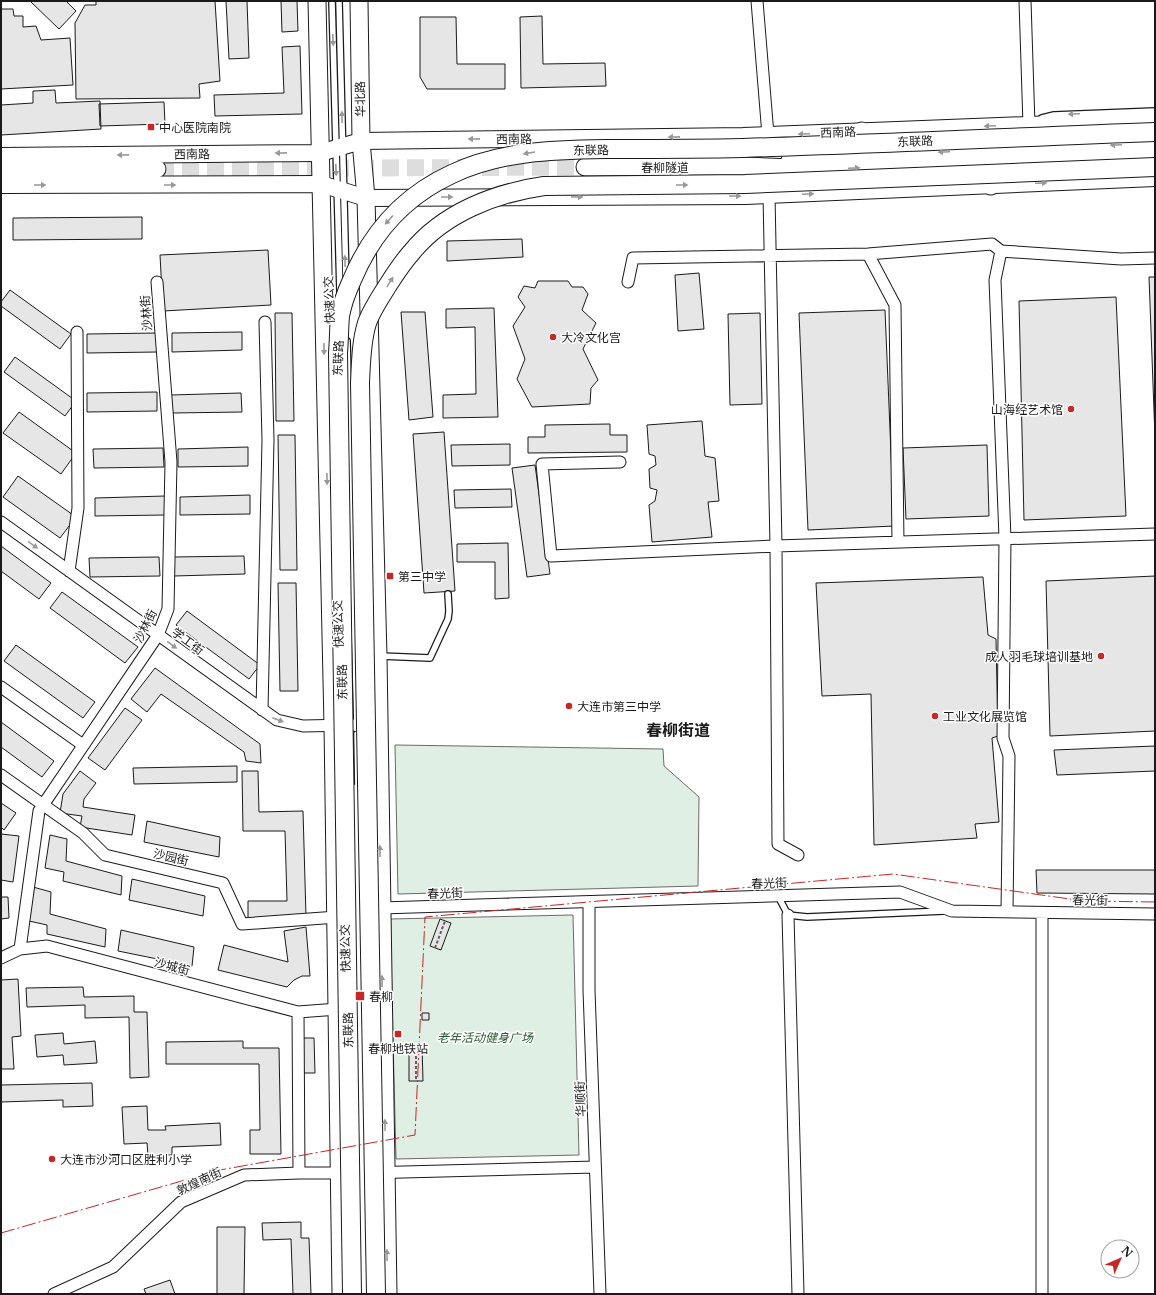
<svg xmlns="http://www.w3.org/2000/svg" width="1156" height="1295" font-family="'Libre Baskerville','Noto Sans SC',serif">
<style>
.green{fill:#e0efe3;stroke:#6a6a6a}
.building{fill:#e6e6e6;stroke:#1a1a1a}
.lines{fill:none;stroke-linecap:round;stroke-linejoin:round}
.primary-tunnel{stroke:#ddd;stroke-width:17;stroke-dasharray:17 8;stroke-linecap:butt}
.service-casing{stroke:#1a1a1a;stroke-width:8}
.minor-casing{stroke:#1a1a1a;stroke-width:13}
.secondary-casing{stroke:#1a1a1a;stroke-width:18}
.primary-casing{stroke:#1a1a1a;stroke-width:19}
.path{stroke:#5f5f5f;stroke-width:2;stroke-dasharray:3 2;stroke-linecap:butt}
.service{stroke:#fff;stroke-width:5.5}
.minor{stroke:#fff;stroke-width:11}
.secondary{stroke:#fff;stroke-width:16}
.primary{stroke:#fff;stroke-width:17}
.trunk-bridge-casing{stroke:#1a1a1a;stroke-width:20;stroke-linecap:butt}
.trunk-bridge{stroke:#fff;stroke-width:18}
.power{stroke:#c62828;stroke-width:1;stroke-dasharray:14 3 2 3;stroke-linecap:butt}
.oneway{fill:#989898}
.poi-dot{fill:#c62828;stroke:#fff;stroke-width:1.5}
.labels{text-anchor:middle;dominant-baseline:central;stroke-width:3;stroke-linejoin:round;paint-order:stroke}
.street-label{font-size:12px;fill:#1a1a1a;stroke:#fff}
.poi-label{font-size:12px;fill:#1a1a1a;stroke:#fff;text-anchor:start}
.park-label{font-size:12px;font-style:italic;fill:#2b5a34;stroke:#fff}
.district-label{font-size:16px;font-weight:bold;fill:#1a1a1a;stroke:#fff}
</style>
<rect width="100%" height="100%" fill="#fff"/>
<path class="green" d="M395,745L663,749L664,766L699,797L698,886L398,894Z
M573,915L579,1155L396,1159L390,919Z"/>
<path class="building" d="M30,1H66L76,11L59,29Z
M96,1H215L220,81L199,84L200,98L76,99L75,23L85,5H96Z
M226,1H247L249,58L229,59Z
M281,1H297L298,31L282,32Z
M1,9H13L14,16H23V27L36,26L41,40L70,38L73,85L1,89Z
M542,16L543,64L605,63L606,86L521,88L520,17Z
M420,17H456L457,64H505V89H427L420,77Z
M300,46L302,114L215,116L214,95L284,93L282,47Z
M55,90L56,103L100,101L101,129L1,135V105L33,103V91Z
M164,102L165,124L100,126L99,104Z
M142,217V239L13,240V218Z
M522,239L523,257L447,261V241Z
M268,250L271,305L163,311L160,255Z
M699,273L704,329L678,331L675,275Z
M1149,277H1155V438Z
M538,281H568L572,287H583L588,294L582,310L596,323L583,349L598,380L591,388L590,404L532,407L517,379L525,359L513,326L525,307L518,297L524,286L535,288Z
M10,290L71,334L60,349L1,306V302Z
M1116,297L1126,516L1024,520L1019,301Z
M494,308L498,417L443,418V395L476,394L475,327L446,328V309Z
M885,310L894,526L808,530L799,313Z
M401,312H425L433,417L409,420Z
M275,313H292L294,421H276Z
M760,313L762,404L730,405L728,314Z
M242,332V350L172,352V333Z
M157,333V352L87,353V334Z
M15,357L76,401L65,416L4,372Z
M157,392V411L87,412V393Z
M241,393L242,412L172,413L171,395Z
M19,412L76,453L61,474L3,433Z
M702,421L705,456L715,458L719,501L708,502L712,537L652,542L649,505L655,501L657,490L650,488L649,469L656,465L655,456L649,454L647,425Z
M610,424V435H627V452L528,453V437H545V425Z
M444,432L455,591L424,593L413,434Z
M278,435H295L297,570H280Z
M510,444V465L452,466L451,445Z
M987,445L989,516L906,519L903,448Z
M248,447V466L178,467V449Z
M163,448L164,467L94,468L93,449Z
M535,465L550,574L527,577L512,468Z
M18,476L76,517L60,538L3,497Z
M511,489L512,507L455,508L454,490Z
M250,495V514L180,515V497Z
M165,496V515L95,516V498Z
M508,543L509,598L495,599V562H457V544Z
M1,546L51,583L39,599L1,571Z
M244,556L245,574L174,576V557Z
M159,557L160,576L90,577L89,558Z
M1155,576V731L1050,736L1046,581Z
M983,577L988,635L996,639L998,736L992,738L999,822L975,824L977,838L874,845L871,694L822,696L816,583Z
M278,583H296L298,691H280Z
M62,592L138,647L125,663L50,608Z
M187,611L260,665L249,679L176,625Z
M16,645L95,702L83,718L4,661Z
M155,668L260,744L261,763L246,761L244,752L161,694L147,712L131,699Z
M125,708L142,720L105,770L88,758Z
M1,722L54,761L42,777L1,747Z
M1155,746V771L1057,775L1054,750Z
M237,766V782L134,784L133,768Z
M80,771L96,783L84,799L83,807L135,815L132,835L80,827L82,816L60,813L63,794Z
M242,771H258L259,812L303,811L306,916L248,918V901H287L285,831H243Z
M1,803L16,813L4,830L1,827Z
M147,821L220,837L219,857L144,842Z
M1,834L19,836L13,882L1,880Z
M50,835L67,839L66,861L122,876L121,895L63,881L64,872L45,868Z
M1036,870H1155V894L1037,893Z
M132,879L205,896L203,916L129,900Z
M33,887L51,892L50,914L106,929L105,947L47,934V925L29,921Z
M1,897H8L9,918L1,919Z
M440,919L451,923L441,950L430,946Z
M306,927L310,976H302L294,980L287,987L218,970L224,945L288,962L284,931Z
M121,930L194,947L192,966L118,951Z
M18,979L21,1036L12,1037L14,1069H1V980Z
M83,987L84,997L134,996V1012H147L149,1077L130,1078L129,1017L85,1018V1005L27,1007L26,988Z
M422,1013H429V1020H422Z
M63,1033L64,1044L95,1041L97,1063L64,1065L63,1055L37,1057L35,1035Z
M301,1038H314L315,1073H301Z
M243,1041V1048H279L281,1154H250V1130H260L259,1064H166V1042Z
M422,1046L423,1081H409V1047Z
M92,1083L93,1106L63,1107V1100L1,1102V1085Z
M147,1106L148,1130H166L165,1126L220,1123L221,1145L172,1147V1155L148,1156L147,1143L124,1144L122,1107Z
M301,1222V1238H309L311,1294H293L291,1239L263,1240L262,1223Z
M217,1227H245L244,1294H217Z
M170,1280L175,1294H146L144,1289Z"/>
<g class="lines">
<path class="primary-tunnel" d="M157,169L585,167"/>
<defs>
<path id="service" d="M332,1L340,293
M339,1L346,280
M1042,118L1054,115L1155,111
M347,341L357,726
M380,656L430,658L448,619L449,611L448,594
M357,734L367,1294
M353,787L363,1294
M778,896L788,915L807,917L944,911"/>
<path id="minor" d="M757,1L768,135
M1025,1L1029,125
M769,195L776,546L778,844L798,855
M1001,251L995,280L1005,538L1003,738L1009,756L1007,912
M868,254L895,305L898,542
M628,282L633,258L868,254L992,244L1001,251L1121,259L1155,258
M620,462L542,464L551,556L776,546L1155,534
M1,522L277,720L303,726L352,725L372,727
M69,571L78,508L77,332
M1,687L83,745
M262,710L268,440L265,322
M1,775L83,833L105,855L223,883L242,924L337,917
M589,902V990L600,1294
M381,908L900,892L952,911L1155,914
M788,915L798,1294
M20,949L39,811L158,635L168,609L171,462L157,282
M1,958L20,949L47,946L298,1012L338,1009
M298,1012L299,1173
M54,1294L113,1267L181,1202L244,1175L299,1173H365L595,1167
M1042,1294V913"/>
<path id="secondary" d="M1,156L320,153L361,141L743,136L1155,120
M1,185L321,184L366,198L745,196L1155,178"/>
<path id="primary" d="M317,1L333,725L341,1294
M359,1L361,141L366,198L378,656L388,1294
M768,135L795,148
M834,146L862,131
M790,160L814,157L1155,144
M585,167L744,166L815,169L1155,156
M1,169H157
M966,170L991,186
M769,195L796,180"/>
</defs>
<use href="#service" class="service-casing"/>
<use href="#minor" class="minor-casing"/>
<use href="#secondary" class="secondary-casing"/>
<use href="#primary" class="primary-casing"/>
<path class="path" d="M435,948L445,921
M416,1046V1081"/>
<use href="#service" class="service"/>
<use href="#minor" class="minor"/>
<use href="#secondary" class="secondary"/>
<use href="#primary" class="primary"/>
<defs>
<path id="trunk-bridge" d="M352,1294L338,353C339,341 339,328 340,316C342,304 347,291 352,280C372,232 404,196 452,174C502,150 558,150 612,149C656,149 700,149 743,148C881,144 1018,137 1155,132
M376,1294L360,383C361,364 361,342 367,323C371,311 381,296 388,285C395,274 402,263 411,253C443,213 495,193 544,186L745,184L1155,167"/>
</defs>
<use href="#trunk-bridge" class="trunk-bridge-casing"/>
<use href="#trunk-bridge" class="trunk-bridge"/>
<path class="power" d="M1,1233L220,1170L415,1135L425,917L893,874L1084,901L1155,902"/>
</g>
<defs><path id="oneway-solid" d="M-6-.8H1V-3.2L6.5 0L1 3.2V.8H-6Z"/></defs>
<g class="oneway">
<use href="#oneway-solid" transform="translate(333 40) rotate(88)"/>
<use href="#oneway-solid" transform="translate(1074 114) rotate(178)"/>
<use href="#oneway-solid" transform="translate(342 117) rotate(-91)"/>
<use href="#oneway-solid" transform="translate(990 126) rotate(178)"/>
<use href="#oneway-solid" transform="translate(804 134) rotate(178)"/>
<use href="#oneway-solid" transform="translate(674 137) rotate(179)"/>
<use href="#oneway-solid" transform="translate(474 139) rotate(179)"/>
<use href="#oneway-solid" transform="translate(1116 145) rotate(178)"/>
<use href="#oneway-solid" transform="translate(944 152) rotate(178)"/>
<use href="#oneway-solid" transform="translate(281 153) rotate(179)"/>
<use href="#oneway-solid" transform="translate(529 153) rotate(171)"/>
<use href="#oneway-solid" transform="translate(123 155) rotate(179)"/>
<use href="#oneway-solid" transform="translate(854 168) rotate(-2)"/>
<use href="#oneway-solid" transform="translate(336 170) rotate(88)"/>
<use href="#oneway-solid" transform="translate(1041 183) rotate(-3)"/>
<use href="#oneway-solid" transform="translate(40 185)"/>
<use href="#oneway-solid" transform="translate(170 185)"/>
<use href="#oneway-solid" transform="translate(682 185)"/>
<use href="#oneway-solid" transform="translate(808 194) rotate(-2)"/>
<use href="#oneway-solid" transform="translate(735 196)"/>
<use href="#oneway-solid" transform="translate(447 197)"/>
<use href="#oneway-solid" transform="translate(577 197)"/>
<use href="#oneway-solid" transform="translate(389 220) rotate(132)"/>
<use href="#oneway-solid" transform="translate(345 261) rotate(-91)"/>
<use href="#oneway-solid" transform="translate(390 282) rotate(-58)"/>
<use href="#oneway-solid" transform="translate(324 349) rotate(89)"/>
<use href="#oneway-solid" transform="translate(327 479) rotate(89)"/>
<use href="#oneway-solid" transform="translate(33 545) rotate(36)"/>
<use href="#oneway-solid" transform="translate(172 645) rotate(36)"/>
<use href="#oneway-solid" transform="translate(278 720) rotate(21)"/>
<use href="#oneway-solid" transform="translate(380 851) rotate(-91)"/>
<use href="#oneway-solid" transform="translate(382 981) rotate(-91)"/>
<use href="#oneway-solid" transform="translate(385 1125) rotate(-91)"/>
<use href="#oneway-solid" transform="translate(387 1255) rotate(-91)"/>
</g>
<g class="poi-dot">
<rect x="147" y="123" width="8" height="8" rx="2"/>
<circle cx="553" cy="337" r="4"/>
<circle cx="1071" cy="409" r="4"/>
<rect x="386" y="572" width="8" height="8" rx="2"/>
<circle cx="1101" cy="656" r="4"/>
<circle cx="569" cy="706" r="4"/>
<circle cx="935" cy="716" r="4"/>
<rect x="355" y="991" width="10" height="10" rx="2"/>
<rect x="394" y="1030" width="8" height="8" rx="2"/>
<circle cx="52" cy="1159" r="4"/>
</g>
<g class="labels">
<g class="street-label">
<text transform="translate(360 99) rotate(-91)">华北路</text>
<text transform="translate(838 132) rotate(-2)">西南路</text>
<text transform="translate(514 139) rotate(-1)">西南路</text>
<text transform="translate(915 141) rotate(-2)">东联路</text>
<text transform="translate(591 150) rotate(-1)">东联路</text>
<text transform="translate(192 154) rotate(-1)">西南路</text>
<text x="665" y="167">春柳隧道</text>
<text transform="translate(329 300) rotate(-92)">快速公交</text>
<text transform="translate(146 313) rotate(-94)">沙林街</text>
<text transform="translate(338 358) rotate(-88)">东联路</text>
<text transform="translate(338 624) rotate(-92)">快速公交</text>
<text transform="translate(145 626) rotate(-63)">沙林街</text>
<text transform="translate(188 641) rotate(36)">学工街</text>
<text transform="translate(342 682) rotate(-91)">东联路</text>
<text transform="translate(171 857) rotate(13)">沙园街</text>
<text transform="translate(769 883) rotate(-2)">春光街</text>
<text transform="translate(445 893) rotate(-2)">春光街</text>
<text transform="translate(1090 900) rotate(1)">春光街</text>
<text transform="translate(345 948) rotate(-91)">快速公交</text>
<text transform="translate(172 966) rotate(15)">沙城街</text>
<text transform="translate(348 1030) rotate(-91)">东联路</text>
<text transform="translate(580 1099) rotate(-92)">华顺街</text>
<text transform="translate(199 1181) rotate(-25)">敦煌南街</text>
</g>
<g class="poi-label">
<text x="159" y="127">中心医院南院</text>
<text x="561" y="337">大冷文化宫</text>
<text x="1063" y="409" text-anchor="end">山海经艺术馆</text>
<text x="398" y="576">第三中学</text>
<text x="1093" y="656" text-anchor="end">成人羽毛球培训基地</text>
<text x="577" y="706">大连市第三中学</text>
<text x="943" y="716">工业文化展览馆</text>
<text x="369" y="996">春柳</text>
<text x="398" y="1048" text-anchor="middle">春柳地铁站</text>
<text x="60" y="1159">大连市沙河口区胜利小学</text>
</g>
<g class="park-label">
<text x="485" y="1037">老年活动健身广场</text>
</g>
<g class="district-label">
<text x="678" y="730">春柳街道</text>
</g>
</g>
<rect width="1156" height="1295" fill="none" stroke="#1a1a1a" stroke-width="4"/>
<g transform="translate(1120 1259) rotate(45)"><circle r="19" fill="#ffffff" stroke="#a3a3a3"/>
<path d="M0-3L7 15L0 10L-7 15Z" fill="#c62828"/>
<text y="-6" font-size="11" font-weight="bold" text-anchor="middle" fill="#1a1a1a">N</text>
</g>
</svg>
